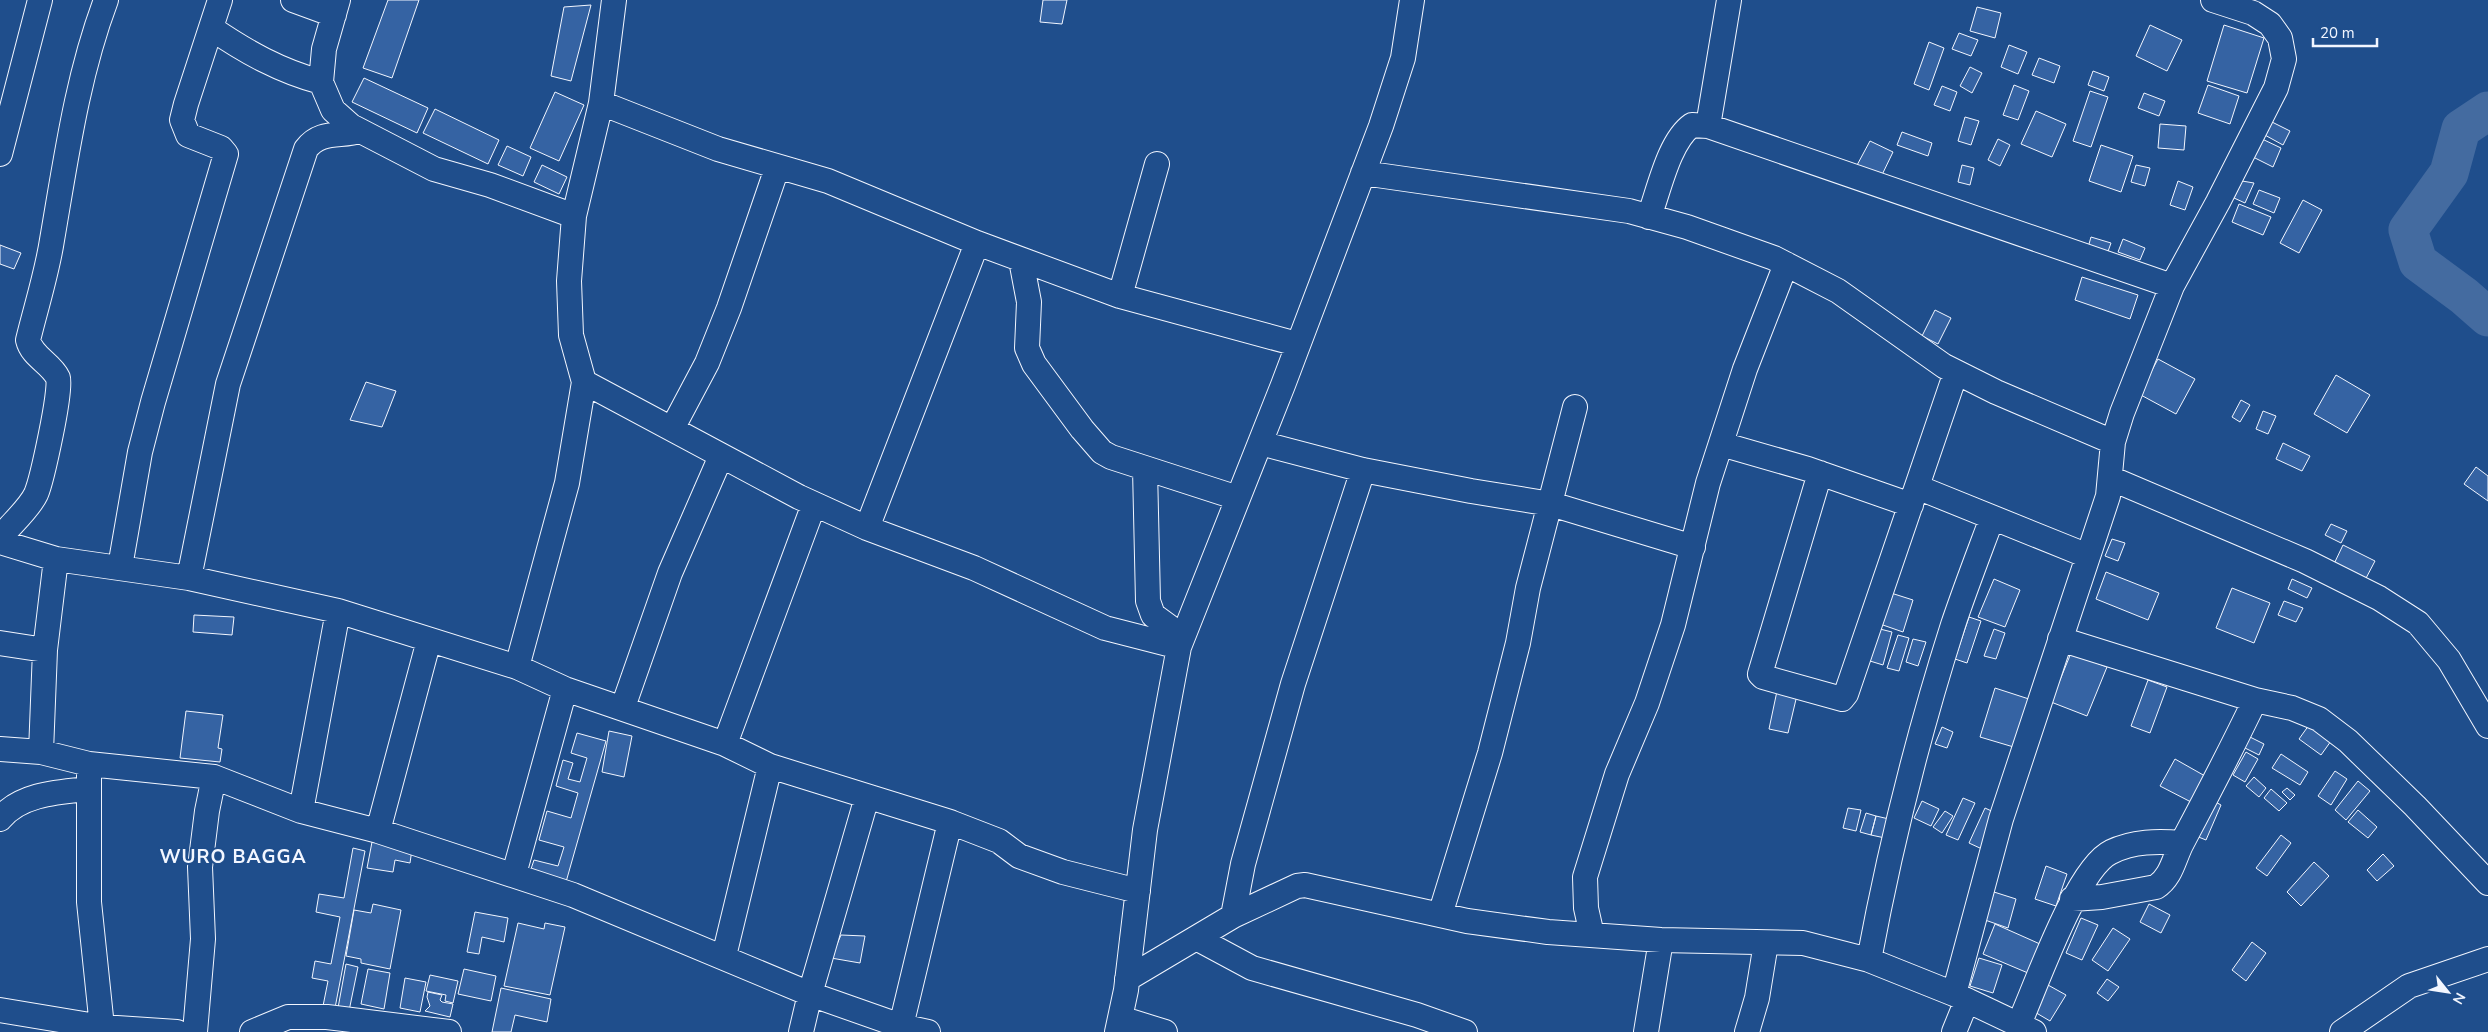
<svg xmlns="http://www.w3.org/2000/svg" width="2488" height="1032" font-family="'Nunito Sans',sans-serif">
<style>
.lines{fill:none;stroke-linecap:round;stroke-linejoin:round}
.river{stroke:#446ba0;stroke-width:39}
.building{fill:#3563a3;stroke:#f2f6ff}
.minor-casing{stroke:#f2f6ff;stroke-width:26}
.minor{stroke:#1f4e8c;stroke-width:24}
.labels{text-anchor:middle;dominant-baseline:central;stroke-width:4;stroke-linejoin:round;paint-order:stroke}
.district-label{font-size:19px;font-weight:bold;letter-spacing:1px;fill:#f2f6ff;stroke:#1f4e8c}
</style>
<rect width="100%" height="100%" fill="#1f4e8c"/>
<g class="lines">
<path class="river" d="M2488,111L2461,129L2449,173L2408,230L2418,262L2464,296L2488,317"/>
</g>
<path class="building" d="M388,0H419L392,78L363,68Z
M1043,0H1067L1062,24L1040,22Z
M591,5L571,81L551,76L564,7Z
M1977,7L2001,13L1995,38L1970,31Z
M2150,25L2182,40L2167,71L2136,56Z
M2224,25L2264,38L2247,93L2207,81Z
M1959,33L1978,40L1971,56L1952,49Z
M1929,42L1944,48L1929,90L1914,84Z
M2009,45L2027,52L2018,74L2001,67Z
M2039,58L2060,66L2054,83L2032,75Z
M1970,67L1982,73L1972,93L1960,86Z
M2093,71L2109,77L2104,91L2088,85Z
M364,78L428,108L417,133L352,102Z
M2014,85L2029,91L2018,120L2003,115Z
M2208,85L2239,96L2230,124L2198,113Z
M1942,86L1957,92L1950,111L1934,105Z
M2090,91L2108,97L2091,147L2073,141Z
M555,92L584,105L559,161L530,148Z
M2144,93L2165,101L2159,116L2138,108Z
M435,109L499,140L488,164L423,133Z
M2036,111L2066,124L2052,157L2021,144Z
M1965,117L1979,121L1971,145L1958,141Z
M2270,121L2290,131L2283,145L2263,134Z
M2160,124L2186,126L2184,150L2158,148Z
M1902,132L1932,143L1928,156L1897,145Z
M2260,138L2281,148L2273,167L2251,156Z
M1998,139L2010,145L2000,166L1988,160Z
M1870,141L1893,152L1880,179L1856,167Z
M2101,145L2133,156L2121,192L2089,181Z
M507,146L531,157L523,176L498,165Z
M542,165L567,177L559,194L534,182Z
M1962,165L1974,168L1970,185L1958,182Z
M2136,165L2150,168L2145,186L2131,182Z
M2178,181L2193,187L2185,210L2170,205Z
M2242,181L2254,183L2245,203L2234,198Z
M2259,190L2280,198L2274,213L2253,204Z
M2303,200L2322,210L2299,253L2280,243Z
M2239,204L2271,217L2263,235L2232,222Z
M2091,237L2111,243L2106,257L2087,251Z
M2123,239L2145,248L2140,260L2118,252Z
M0,245L21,253L14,269L0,264Z
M2082,277L2138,295L2130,319L2075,300Z
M1935,310L1951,318L1938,344L1922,336Z
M2158,359L2195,379L2176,414L2139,394Z
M2336,375L2370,395L2347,433L2314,414Z
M366,382L396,391L382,427L350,420Z
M2241,400L2250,405L2240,422L2232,417Z
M2263,411L2276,416L2268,434L2256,429Z
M2283,443L2310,456L2302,471L2276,459Z
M2476,467L2488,476V501L2464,484Z
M2331,524L2347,531L2341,543L2325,535Z
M2112,539L2125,543L2118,561L2105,556Z
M2343,545L2375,561L2364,582L2333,566Z
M2106,572L2159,593L2148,620L2096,599Z
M1994,579L2020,590L2005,627L1978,617Z
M2292,579L2312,588L2307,598L2288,589Z
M2232,588L2270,603L2254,643L2216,628Z
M1891,593L1913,600L1903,632L1880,624Z
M2284,601L2303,608L2296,622L2278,615Z
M194,615L234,617L232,635L193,632Z
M1969,617L1981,621L1967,663L1955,659Z
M1880,629L1892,632L1883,665L1870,661Z
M1994,629L2005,633L1996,659L1984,656Z
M1898,635L1909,638L1899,671L1887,668Z
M1913,639L1926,642L1918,666L1906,662Z
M2071,653L2107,667L2087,716L2051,702Z
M2148,680L2167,687L2150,733L2131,726Z
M1995,688L2032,700L2017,748L1980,737Z
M1777,691L1797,695L1788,733L1769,729Z
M186,711L223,715L218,748L222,749L220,762L180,758Z
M2309,725L2331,741L2321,755L2299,739Z
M1942,727L1953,732L1947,748L1935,744Z
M609,731L632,736L624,777L602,772Z
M577,733L606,741L566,882L530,872L534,860L558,866L564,847L539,840L547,811L571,818L578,793L556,786L563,760L573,763L568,779L580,782L587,758L571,753Z
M2248,736L2264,744L2259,755L2243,747Z
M2246,752L2258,759L2245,782L2233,775Z
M2281,754L2308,772L2300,785L2272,768Z
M2175,759L2205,776L2191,802L2160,786Z
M2335,771L2347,779L2331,805L2318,796Z
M2254,777L2266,788L2259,797L2246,786Z
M2358,781L2370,791L2346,820L2335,810Z
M2287,788L2295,795L2290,800L2282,792Z
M2271,789L2287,803L2279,811L2264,798Z
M1963,798L1975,803L1958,840L1946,835Z
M2212,800L2221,805L2206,840L2196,836Z
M1922,801L1939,809L1931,826L1914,818Z
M1848,808L1861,810L1856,831L1843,828Z
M1985,808L1998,814L1982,849L1969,843Z
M2358,810L2377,827L2368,838L2348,822Z
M1945,811L1953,816L1942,833L1933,827Z
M1866,813L1876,816L1871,835L1860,832Z
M1876,816L1889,819L1885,838L1871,835Z
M2281,835L2291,843L2267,876L2256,868Z
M372,842L412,849L410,863L395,860L393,872L367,868Z
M353,848L365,851L335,1008L323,1006L328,981L312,978L315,961L331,964L340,917L316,912L319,894L344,898Z
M2383,854L2394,866L2377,881L2367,870Z
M2314,862L2329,876L2301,906L2287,892Z
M2046,866L2067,874L2056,906L2035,899Z
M1994,892L2016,899L2008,928L1985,920Z
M373,904L401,910L390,969L361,963V959L346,956L354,910L371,913Z
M2149,904L2170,915L2161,933L2140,922Z
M475,912L508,918L504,942L482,937L479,954L467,952Z
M2081,918L2098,925L2082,960L2066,953Z
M518,923L544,929L545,923L565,927L550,995L504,986Z
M1995,924L2040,944L2028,973L1983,954Z
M2113,928L2130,939L2108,971L2092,960Z
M841,935L865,936L860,963L831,958Z
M2252,942L2266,953L2246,981L2232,970Z
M1979,958L2002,965L1993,993L1970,986Z
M346,964L358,967L349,1011L338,1008Z
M368,969L390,973L384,1009L361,1004Z
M464,969L496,976L491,1001L458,994Z
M430,975L458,981L453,1003L445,1001L446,995L426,991Z
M405,978L426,982L420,1012L400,1008Z
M2107,979L2119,987L2108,1001L2097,993Z
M2048,985L2066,995L2050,1021L2033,1011Z
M501,988L551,999L547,1022L515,1015L511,1032H492Z
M428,992L442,995L440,1000L442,1002L453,1004L450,1017L425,1011L430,1006L427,997Z"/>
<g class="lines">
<defs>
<path id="minor" d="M293,0L334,15
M338,0L324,49L321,82L333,110L351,126L434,169L490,185L574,216
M211,28C246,52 280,71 321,82
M601,103L718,149L828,181L977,243L1120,296L1297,344
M1708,126L1729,0
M0,154L40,0
M1363,173L1629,211L1687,227L1774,258L1838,291L1944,366L1996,392L2113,442
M1649,217C1659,190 1669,141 1692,125L1708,126L2172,286
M1021,260L1029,302L1027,348L1034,364L1082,429L1102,452L1111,457L1238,498
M1120,296L1157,164
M584,382L799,497L867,528L974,568L1105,628L1179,647
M672,429L707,363L729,308L777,168
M1260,443L1363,470L1471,491L1551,504L1693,547
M1721,444L1808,469L1911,505
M1145,469L1148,601L1153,615L1183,637
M1820,473L1760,674L1763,677L1842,699L1846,694L1956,372
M2110,478L2305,561L2379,598L2418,623L2449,660L2488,726
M1917,487L2088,556
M867,528L977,243
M0,538C10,525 29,509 36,494C42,480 62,389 58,378C51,363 32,357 28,340C36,307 47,273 52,240C66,159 77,77 106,0
M0,542L56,559L189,578L338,611L517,667L565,689L725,744L770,766L950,822L999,841L1019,856L1063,872L1138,891
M120,567L140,452L153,402L226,154L221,148L188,135L182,120L186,104L220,0
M189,578L228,384L306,149C320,130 340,137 360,131
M2060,639L2255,700L2292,708L2319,719L2348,741L2415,806L2488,883
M0,643L45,650
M517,667L567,483L584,382L571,335L569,281L574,216L601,103L614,0
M623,707L670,573L721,456
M725,744L814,504
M0,749L41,752L89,764L214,777L301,811L378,831L573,895L810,994L901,1026L928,1032
M41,752L45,650L56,559
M89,764V902L102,1027
M301,811L338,611
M0,819C20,794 58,792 88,789
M378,831L429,640
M514,874L565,689
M2072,899L2102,897L2156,887C2172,877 2174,857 2183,841C2208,794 2232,748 2255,700
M1440,915L1490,753L1518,643L1528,588L1575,407
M1233,916L1243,864L1293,684L1363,470
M1592,935L1586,908L1585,877L1617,774L1647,703L1673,625L1708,483L1745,369L1786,264
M1198,939L1252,968L1417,1015L1465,1032
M724,956L770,766
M1869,960C1890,847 1918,735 1953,625C1965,589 1979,553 1992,518
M1127,979L1233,916L1297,886L1305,885L1467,921L1548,932L1661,940L1803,943L1869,960L1954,994L2034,1032
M1954,994L2001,819L2108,496L2113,442L2122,413L2172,286L2218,202L2276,88L2284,59L2280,38L2270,24L2253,13L2213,0
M0,1010L102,1027L177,1032
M1120,1018L1165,1032
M2019,1024C2036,986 2077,868 2111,852C2133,841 2158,841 2182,843
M901,1026L950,822
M195,1032L203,939L200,867L207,811L214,777
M252,1032L288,1017H327L449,1032
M801,1032L810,994L867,797
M1117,1032L1126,990L1145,830L1179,647L1283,385L1381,126L1403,58L1412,0
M1646,1032L1661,940
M1747,1032L1757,998L1766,943
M1954,1032L1967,1000
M2342,1032L2409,986L2488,959"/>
</defs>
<use href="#minor" class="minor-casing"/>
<use href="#minor" class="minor"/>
</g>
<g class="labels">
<g class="district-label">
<text x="233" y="857">WURO BAGGA</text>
</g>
</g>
<g transform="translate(2448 992) rotate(120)" stroke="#1f4e8c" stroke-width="4" paint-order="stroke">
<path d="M0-4L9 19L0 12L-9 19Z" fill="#f2f6ff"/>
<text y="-8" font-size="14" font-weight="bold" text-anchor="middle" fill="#f2f6ff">N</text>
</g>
<path d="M2313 38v8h64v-8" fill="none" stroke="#f2f6ff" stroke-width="2.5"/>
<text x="2320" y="38" font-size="15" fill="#f2f6ff" stroke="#1f4e8c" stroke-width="4" paint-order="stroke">20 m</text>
</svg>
